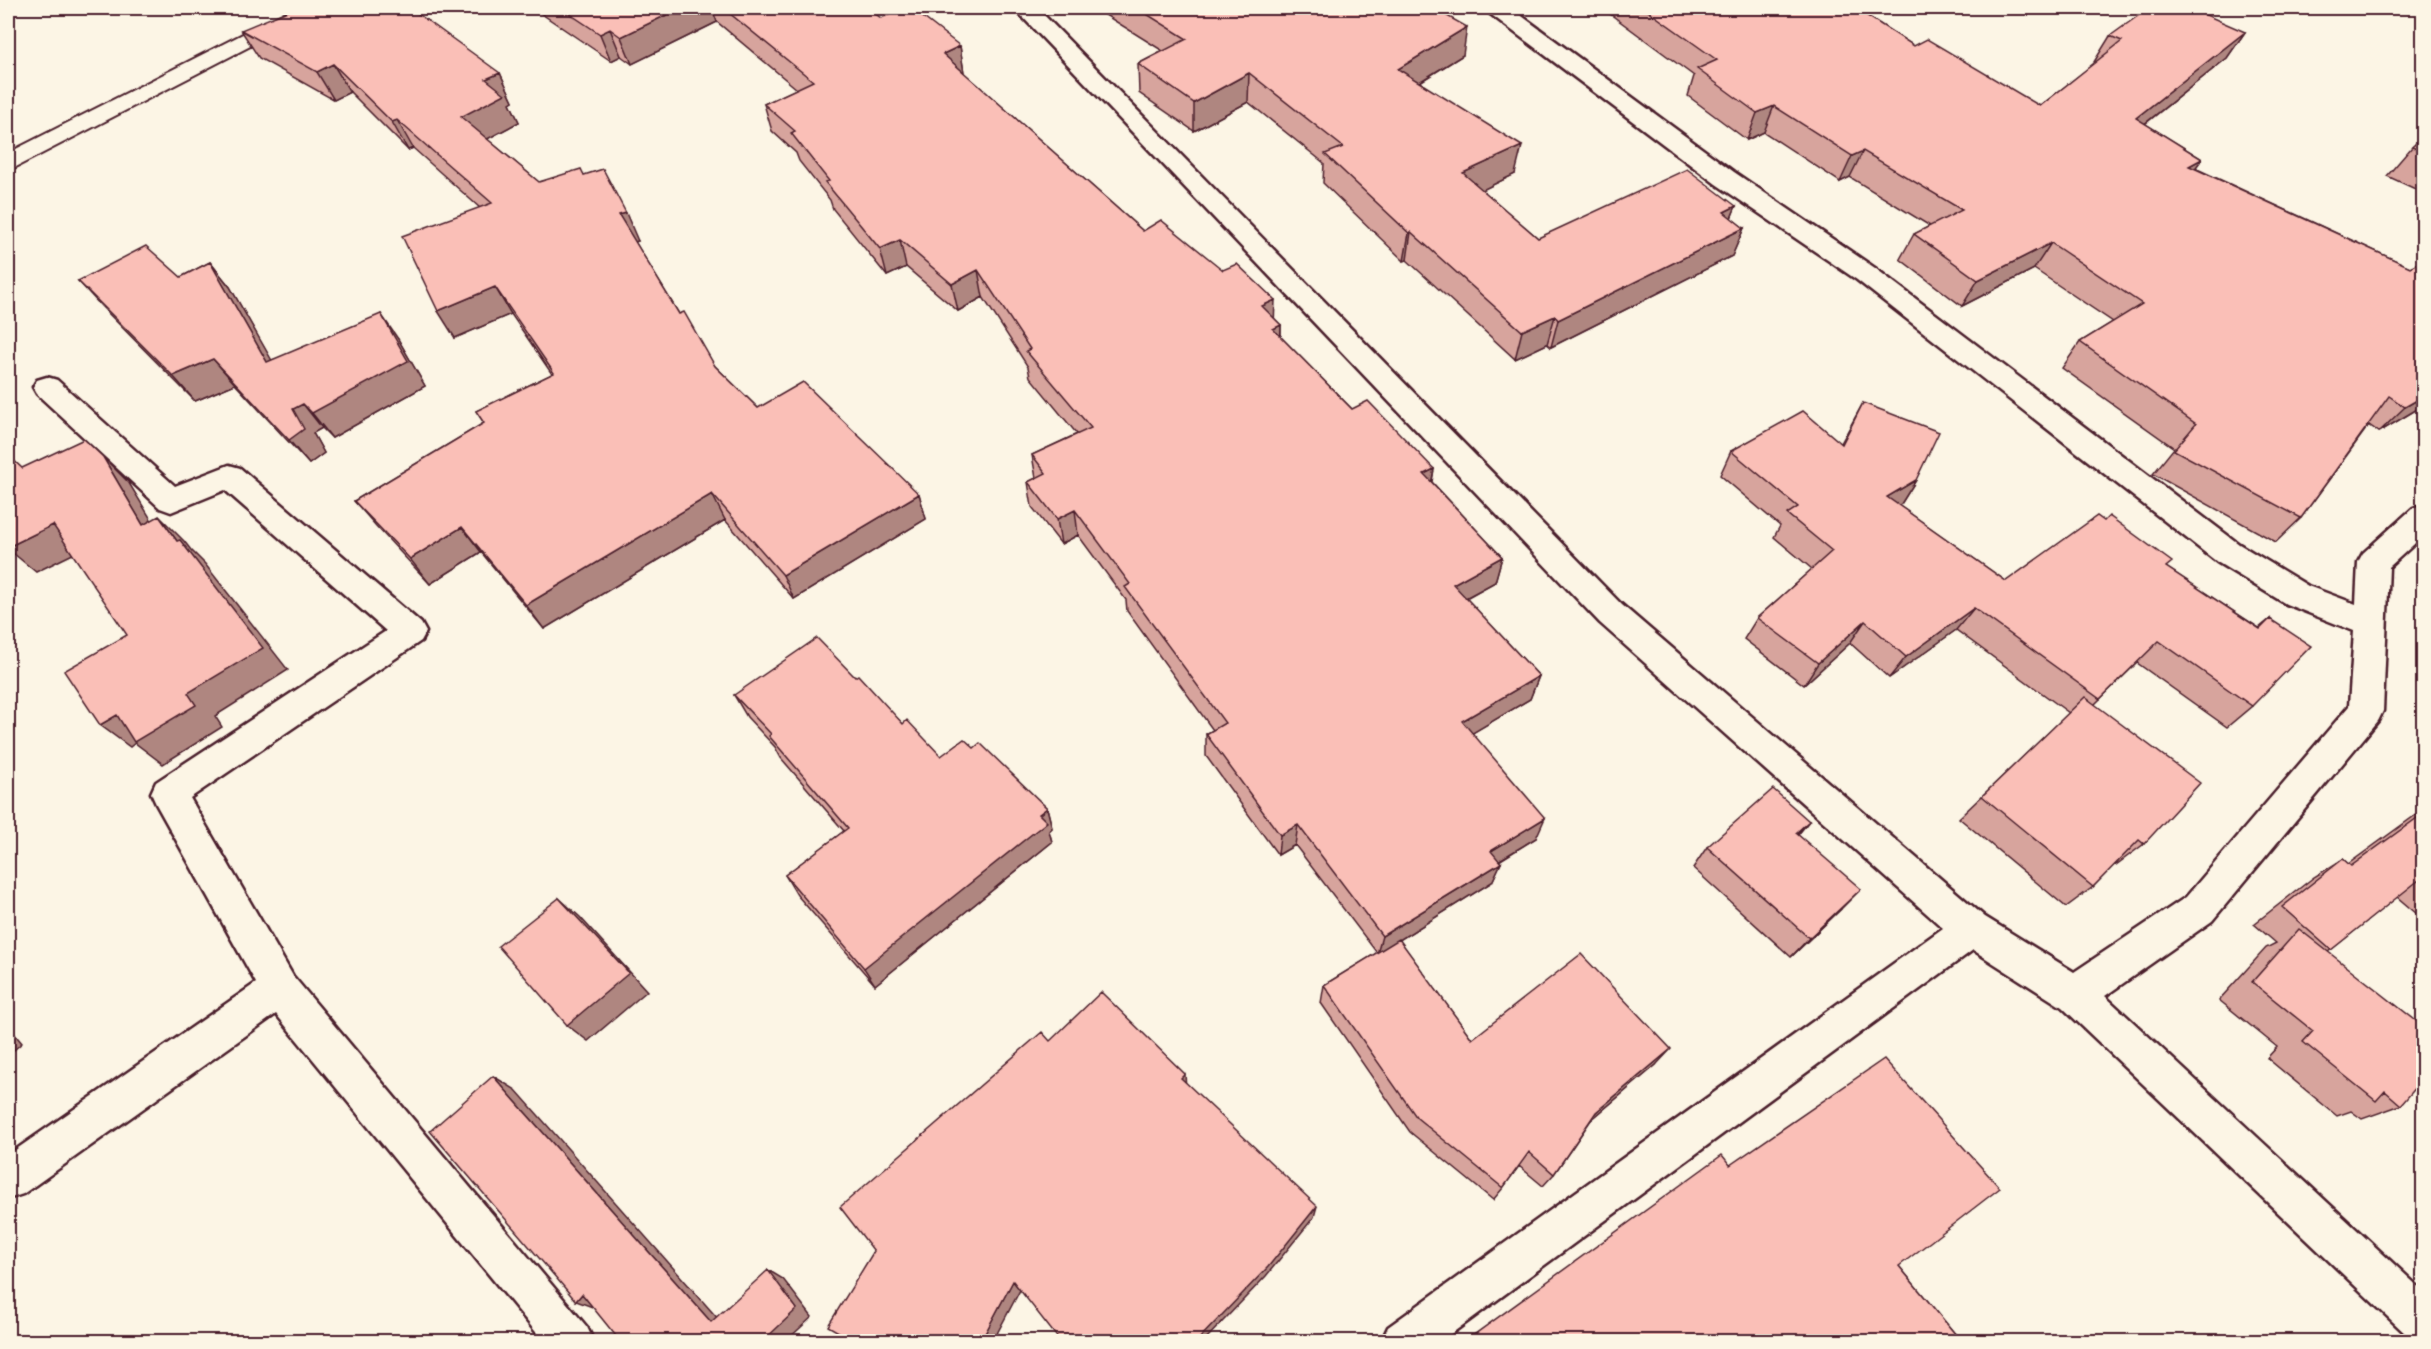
<svg xmlns="http://www.w3.org/2000/svg" width="2431" height="1349" font-family="'Comic Neue',sans-serif">
<style>
.lines{fill:none;stroke-linecap:round;stroke-linejoin:round}
.lane-casing{stroke:#4a1f2b;stroke-width:4}
.street-casing{stroke:#4a1f2b;stroke-width:5}
.lane{fill:#fcf5e5;fill-rule:evenodd}
.street{fill:#fcf5e5;fill-rule:evenodd}
.wall{fill:#d7a49d;stroke:#4a1f2b;stroke-width:1.5}
.shaded-wall{fill:#af8680;stroke:#4a1f2b;stroke-width:1.5}
.building{fill:#fabfb7;stroke:#4a1f2b;stroke-width:1.5}
</style>
<rect width="100%" height="100%" fill="#fcf5e5"/>
<filter id="ink" filterUnits="userSpaceOnUse"><feTurbulence type="fractalNoise" baseFrequency=".0167" numOctaves="2"/><feDisplacementMap in="SourceGraphic" scale="12" xChannelSelector="R" yChannelSelector="G"/><feConvolveMatrix kernelMatrix="1 2 1 2 8 2 1 2 1" color-interpolation-filters="sRGB"/></filter>
<g filter="url(#ink)">
<g class="lines">
<defs>
<path id="lane" d="M294,8H319L316,12L16,167L8,169V153Z"/>
<path id="street" d="M1014,8H1037L1622,605L1985,917L2074,972L2186,897L2349,706L2354,631L2286,604L2217,562L1857,280L1716,184L1489,13L1486,8H1511L1734,172L1875,268L2239,544L2308,586L2356,604L2358,562L2363,553L2413,508L2424,504V535L2389,567L2383,711L2378,721L2212,921L2105,996L2424,1292V1342L2409,1337L2062,1007L1973,950L1440,1342H1381L1388,1327L1943,928L1600,623Z
M47,377L57,380L175,486L229,465L240,468L421,623L426,632L421,641L190,798L293,976L587,1327L594,1342H544L276,1014L23,1194L8,1199V1155L256,983L156,804L151,793L156,782L386,631L225,490L171,512L160,508L37,394L33,387L37,380Z"/>
</defs>
<use href="#lane" class="lane-casing"/>
<use href="#street" class="street-casing"/>
<use href="#lane" class="lane"/>
<use href="#street" class="street"/>
</g>
<path class="wall" d="M533,8H867L881,18L960,46L964,73L1143,231L1274,318L1281,325V337L1352,409L1434,469L1432,482L1502,557L1495,582L1466,598L1539,676L1530,699L1472,733L1536,838L1499,861L1501,863L1492,882L1399,940L1472,1039L1656,1065L1591,1120L1554,1174L1543,1186L1519,1166L1503,1188L1493,1200L1410,1132L1321,1003L1324,985L1377,953L1295,845L1278,855L1206,756V734L1213,730L1127,611L1126,600L1078,535L1061,544L1032,507L1028,482L1036,478L1032,455L1077,434L1030,377L1028,367L983,297L958,311L906,267L887,276L833,209L830,200L799,161L796,153L772,131L764,104L797,89L717,22L632,64L621,56L611,61Z
M1094,8H1433L1463,55L1420,82L1515,174L1482,190L1538,238L1736,206L1731,218L1744,228L1732,256L1551,347L1547,344L1515,359L1407,260L1404,261L1323,183L1324,163L1248,102L1194,131L1139,93L1138,64L1163,51Z
M1602,8H1855L1914,46L2040,106L2095,63L2094,62L2110,36L2245,32L2227,58L2145,124L2202,159L2195,168L2410,267L2424,260V405L2379,432L2369,425L2301,518L2276,542L2153,474L2174,448L2062,368L2080,342L2113,322L2034,269L1962,306L1900,259L1914,234L1930,226L1850,177L1840,182L1764,132L1747,140L1688,96L1694,76Z
M2007,8H2030L2017,13Z
M241,30L500,73L513,101L510,103L519,122L487,139L539,182L584,175L638,241L635,242L679,314L715,366L758,408L919,494L926,519L794,599L725,520L544,629L481,552L430,584L376,526L354,501L484,423L476,411L552,374L511,314L455,338L480,208L413,148L408,150L350,92L334,100L259,58Z
M2424,136V193L2387,176L2412,147Z
M210,262L230,287L271,360L398,339L425,386L332,438L322,428L313,433L324,453L309,464L235,384L195,401L101,306L78,281L181,277Z
M1863,403L1916,480L1901,504L1898,505L2006,581L2167,568L2259,628L2270,619L2252,706L2227,727L2137,663L2095,704L2144,844L2116,865L2115,864L2093,887L2066,907L1959,818L2069,713L1956,630L1889,678L1850,643L1804,685L1744,639L1757,618L1812,569L1774,537L1780,526L1720,475L1731,451L1841,443Z
M855,677L903,724L941,756L974,748L1047,808L1052,828L1049,831L1052,842L875,985L797,895L785,875L844,831L781,758L775,747L747,717L734,695Z
M2424,809V920L2397,897L2328,952L2401,1105L2362,1119L2351,1111L2337,1116L2267,1058L2277,1047L2219,1000L2266,948L2276,943L2254,924L2314,877L2343,859L2348,864Z
M1809,821L1798,835L1841,909L1791,957L1693,868L1707,847Z
M1730,1165L1899,1266L1961,1341H1465Z"/>
<path class="shaded-wall" d="M681,8H712L717,22L632,64L621,37Z
M2020,8H2030L2017,13Z
M1467,27L1463,55L1395,97L1398,69Z
M610,29L621,56L611,61L600,34Z
M2245,32L2227,58L2119,144L2136,118Z
M960,46L964,73L943,54Z
M333,64L350,92L334,100L317,72Z
M500,73L513,101L510,103L519,122L476,145L461,117L486,79Z
M1249,73L1248,102L1194,131V103Z
M1774,106L1764,132L1747,140L1757,113Z
M397,120L413,148L408,150L392,122Z
M1522,146L1515,174L1458,202L1463,173Z
M1863,151L1850,177L1840,182L1852,156Z
M2202,159L2183,185L2189,166Z
M1736,206L1724,235V212Z
M626,213L638,241L631,243L619,215Z
M1744,228L1732,256L1551,347L1558,320Z
M1411,232L1407,260L1404,261L1409,233Z
M900,240L906,267L887,276L880,249Z
M2051,243L2034,269L1962,306L1978,280Z
M210,262L230,287L287,387L267,362Z
M978,270L983,297L958,311L952,284Z
M495,287L511,314L455,338L438,311Z
M1275,300L1274,327L1262,306Z
M381,314L398,339L425,386L332,438L312,413Z
M1555,316L1547,344L1515,359L1522,331Z
M1281,325L1280,352L1273,329Z
M213,359L235,384L195,401L173,376Z
M2424,396V405L2379,432L2405,407Z
M303,404L322,428L313,433L324,453L309,464L289,440L293,409Z
M103,457L129,483L169,549L143,525Z
M1434,469L1429,494L1424,474Z
M1916,480L1901,504L1872,520L1887,497Z
M712,494L725,520L544,629L526,605Z
M919,494L926,519L794,599L783,575Z
M1075,510L1078,535L1061,544L1057,519Z
M159,516L184,541L191,550L205,564L288,670L215,716L222,727L163,764L135,743L130,747L100,725L117,715L188,693L177,541Z
M53,525L81,550L36,572L8,549V547Z
M462,527L481,552L430,584L410,559Z
M1502,557L1495,582L1447,608L1453,584Z
M1974,608L1956,630L1889,678L1906,657Z
M1865,621L1850,643L1804,685L1818,663Z
M1539,676L1530,699L1456,743L1462,721Z
M1047,808L1052,828L1049,831L1052,842L875,985L864,968Z
M1545,818L1536,838L1483,870L1491,851Z
M1809,821L1791,842L1796,833Z
M1298,825L1295,845L1278,855L1280,835Z
M1501,863L1492,882L1377,954L1382,936Z
M1861,889L1841,909L1791,957L1809,938Z
M559,898L580,917L647,991L588,1041L567,1025Z
M8,1026L22,1043L8,1055Z
M1671,1049L1656,1065L1584,1126L1596,1112Z
M1185,1074L1186,1088L1181,1078Z
M493,1076L516,1090L728,1330L711,1322Z
M1317,1206L1314,1217L1266,1276L1204,1341H1197Z
M768,1270L783,1279L812,1317L786,1341H763Z
M1013,1281L1020,1290L993,1341H981Z
M582,1294L598,1309L576,1301Z"/>
<path class="building" d="M295,8H410L500,73L486,79L505,94L461,117L539,182L581,169L584,175L603,169L626,213L619,215L679,314L684,312L715,366L758,408L803,382L919,494L783,575L712,494L526,605L462,527L410,559L354,501L484,423L476,411L554,373L495,287L438,311L402,236L492,203L397,120L392,122L333,64L317,72L241,30Z
M561,8H681L621,37L610,29L600,34Z
M723,8H867L881,18L905,8H911L960,46L943,54L1143,231L1161,220L1223,270L1237,264L1275,300L1262,306L1281,325L1273,329L1352,409L1368,401L1434,469L1424,474L1502,557L1453,584L1539,676L1462,721L1545,818L1491,851L1501,863L1382,936L1298,825L1280,835L1206,734L1225,723L1125,587L1130,584L1075,510L1057,519L1028,482L1046,473L1032,455L1091,428L1026,351L1030,349L978,270L952,284L900,240L880,249L825,182L829,181L791,133L795,131L764,104L813,81Z
M1137,8H1433L1467,27L1398,69L1522,146L1463,173L1538,238L1687,169L1736,206L1724,212L1744,228L1558,320L1555,316L1522,331L1411,232L1409,233L1325,154L1343,147L1249,73L1194,103L1138,64L1187,39Z
M1644,8H1855L1914,46L1927,39L2040,106L2122,41L2110,36L2149,8H2190L2245,32L2136,118L2202,159L2189,166L2410,267L2424,260V396L2405,407L2389,396L2301,518L2174,450L2196,424L2080,342L2142,304L2051,243L1978,280L1914,234L1962,210L1863,151L1852,156L1774,106L1757,113L1697,69L1717,60Z
M2424,136V152L2412,147Z
M146,246L181,277L210,262L267,362L381,314L408,361L312,413L303,404L293,409L304,429L289,440L213,359L173,376L78,281Z
M1863,403L1939,432L1916,480L1887,497L2006,581L2097,516L2104,521L2109,516L2172,562L2166,567L2260,629L2270,619L2311,646L2252,706L2159,641L2100,699L1974,608L1906,657L1865,621L1818,663L1757,618L1832,551L1787,514L1798,507L1731,451L1803,411L1842,444Z
M84,439L103,457L143,525L159,516L177,541L180,540L263,648L188,693L196,705L134,742L117,715L100,725L64,671L127,635L53,525L8,547V455L22,468Z
M817,638L855,677L858,675L903,724L907,720L941,756L964,739L974,748L980,743L1047,808L1039,814L1047,822L864,968L785,875L848,828L769,736L771,734L734,695Z
M2085,697L2200,783L2144,844L2139,840L2093,887L1982,796Z
M1773,789L1809,821L1796,833L1861,889L1809,938L1707,847Z
M2424,813V876L2331,950L2282,907L2343,859L2351,866Z
M559,898L629,973L567,1025L498,946Z
M2299,929L2424,1027V1078L2401,1105L2385,1091L2376,1101L2303,1042L2313,1031L2252,982Z
M1399,939L1472,1039L1581,954L1671,1049L1596,1112L1554,1174L1529,1152L1503,1188L1417,1118L1324,985Z
M1101,992L1185,1074L1181,1078L1317,1206L1268,1267L1197,1341H1060L1013,1281L981,1341H854L828,1326L874,1251L840,1207L1042,1032L1050,1041Z
M1884,1059L2000,1188L1899,1266L1961,1341H1474L1471,1337L1722,1155L1730,1165Z
M493,1076L711,1322L768,1270L797,1309L763,1341H620L582,1294L576,1301L430,1131Z"/>
</g>
<rect width="2431" height="1349" fill="none" stroke="#fcf5e5" stroke-width="30"/>
<rect x="15" y="15" width="2401" height="1319" fill="none" stroke="#4a1f2b" stroke-width="2" filter="url(#ink)"/>
</svg>
